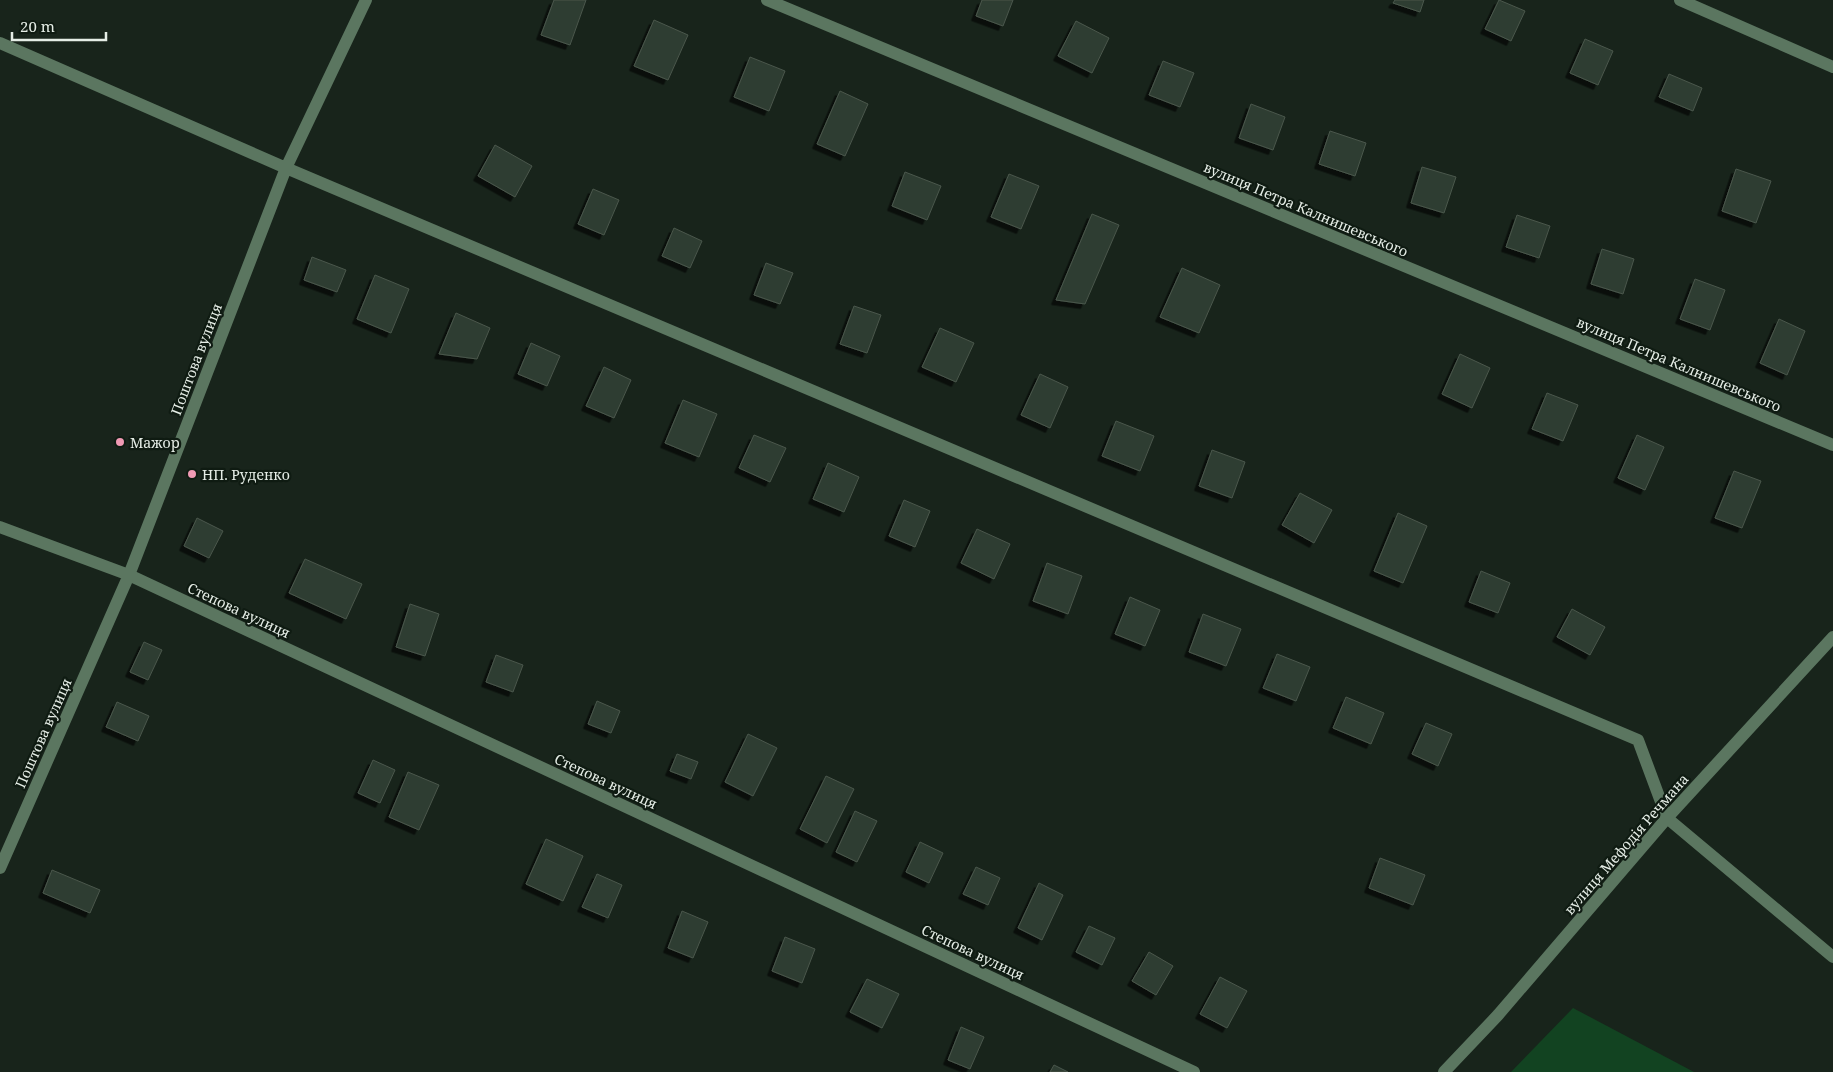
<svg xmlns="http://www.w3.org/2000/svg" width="1833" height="1072" font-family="'Noto Serif',serif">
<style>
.green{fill:#124321}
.building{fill:#2f3c31;stroke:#4a574c;filter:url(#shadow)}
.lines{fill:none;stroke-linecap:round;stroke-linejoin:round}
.minor{stroke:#5b7660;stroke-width:12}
.poi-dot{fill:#f09ab4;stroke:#0f1b12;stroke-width:2}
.labels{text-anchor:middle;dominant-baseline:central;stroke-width:4.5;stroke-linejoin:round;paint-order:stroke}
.street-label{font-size:14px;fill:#e5ede6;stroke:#0f1b12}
.poi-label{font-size:14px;fill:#e5ede6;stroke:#0f1b12;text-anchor:start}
</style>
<defs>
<filter id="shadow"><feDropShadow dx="-4.5" dy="4.5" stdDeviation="0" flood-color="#0009"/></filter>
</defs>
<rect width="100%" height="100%" fill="#18241b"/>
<path class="green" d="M1573,1008L1694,1072H1511Z"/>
<path class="building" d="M554,0H586L570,45L541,35Z
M982,0H1013L1003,26L976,16Z
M1395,0H1424L1420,12L1393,3Z
M1499,0L1525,11L1511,41L1485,29Z
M654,20L688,35L668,80L634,66Z
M1076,21L1109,38L1092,73L1058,56Z
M1585,39L1613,51L1598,85L1570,73Z
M750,57L785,71L769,111L734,97Z
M1163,61L1194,73L1180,107L1149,95Z
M1669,74L1702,88L1693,111L1659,97Z
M840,91L868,104L845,156L817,144Z
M1251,104L1285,117L1273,150L1239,138Z
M1330,131L1366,143L1355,176L1319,164Z
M495,145L532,166L515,197L478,176Z
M1422,167L1456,177L1444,213L1411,203Z
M1736,169L1771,181L1756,223L1722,211Z
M905,172L941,186L927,220L892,206Z
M1009,174L1039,186L1021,229L991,217Z
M593,189L619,200L604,235L578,224Z
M1092,214L1119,225L1085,304L1056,300Z
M1517,215L1550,226L1539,258L1506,247Z
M674,228L702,241L690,268L662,256Z
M1602,249L1634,259L1623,294L1591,284Z
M312,257L346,270L337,292L304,280Z
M766,263L793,273L780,304L754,295Z
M1182,268L1220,285L1199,333L1160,317Z
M375,275L409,289L391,333L357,319Z
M1695,279L1725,290L1710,330L1680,319Z
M854,306L881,315L867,353L840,344Z
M456,313L490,328L477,359L439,354Z
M1779,319L1805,331L1787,375L1760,363Z
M940,328L974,343L956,382L922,367Z
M531,343L560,356L547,386L518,374Z
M1460,354L1490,368L1472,408L1442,394Z
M604,367L631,380L614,418L586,406Z
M1040,374L1068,387L1050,428L1021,415Z
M1547,393L1578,405L1563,441L1532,429Z
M683,400L717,414L699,457L665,443Z
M1116,421L1154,436L1140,471L1102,456Z
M754,435L786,448L770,482L739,468Z
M1637,435L1664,447L1645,490L1618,478Z
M1212,450L1245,462L1232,498L1199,486Z
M828,463L859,477L844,512L813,499Z
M1734,471L1761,481L1742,528L1715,518Z
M1300,493L1332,510L1314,543L1282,525Z
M904,500L930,511L915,547L889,536Z
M1398,513L1427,526L1403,583L1374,571Z
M197,518L223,531L209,558L184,546Z
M977,529L1010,544L994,579L961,563Z
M305,559L362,584L346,619L289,593Z
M1047,563L1082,576L1068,614L1033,601Z
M1481,571L1510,583L1498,613L1469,602Z
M1130,597L1160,610L1145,646L1115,634Z
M410,604L439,614L425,656L396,647Z
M1572,609L1605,627L1590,655L1557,637Z
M1203,614L1241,629L1226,666L1189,652Z
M144,642L162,650L148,680L130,672Z
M1277,654L1310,667L1296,701L1263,688Z
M496,655L523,665L513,692L486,682Z
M1346,697L1384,713L1371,744L1333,728Z
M597,701L620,711L611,733L588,724Z
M117,702L149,716L138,741L106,727Z
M1426,723L1452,734L1438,766L1412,754Z
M748,734L777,748L753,796L725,782Z
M677,754L698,762L691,779L670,771Z
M373,760L395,770L380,803L358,793Z
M408,772L439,785L419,830L389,817Z
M826,776L854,789L827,843L800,829Z
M855,811L877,821L857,862L836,852Z
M546,839L583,856L563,901L526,884Z
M920,842L943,853L929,883L906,872Z
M1380,858L1425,875L1413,905L1369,888Z
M976,867L1000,878L988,905L963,894Z
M52,870L100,890L90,913L43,893Z
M597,874L622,885L608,918L582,907Z
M1039,883L1063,895L1042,940L1018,928Z
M682,911L708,922L693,958L668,948Z
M1089,926L1115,938L1102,965L1076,952Z
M785,937L815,949L802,983L772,971Z
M1149,952L1173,966L1156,995L1132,981Z
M1220,977L1247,991L1227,1028L1200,1014Z
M867,979L899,994L882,1028L850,1012Z
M961,1027L984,1037L970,1069L948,1060Z
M1054,1065L1068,1072H1050Z"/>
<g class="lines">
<path class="minor" d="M767,0L1833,445
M1680,0L1833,67
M0,43L286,168L1638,740L1667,818L1833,957
M0,527L129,575L1194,1072
M0,868L129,575L286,168L366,0
M1444,1072L1498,1015L1667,818L1833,637"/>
</g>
<g class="poi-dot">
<circle cx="120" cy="442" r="5"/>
<circle cx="192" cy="474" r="5"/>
</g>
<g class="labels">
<g class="street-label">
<text transform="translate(1306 209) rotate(23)">вулиця Петра Калнишевського</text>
<text transform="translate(196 359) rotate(-69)">Поштова вулиця</text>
<text transform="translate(1679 364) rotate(23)">вулиця Петра Калнишевського</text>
<text transform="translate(239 610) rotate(25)">Степова вулиця</text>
<text transform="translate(43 733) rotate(-66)">Поштова вулиця</text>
<text transform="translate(606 781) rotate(25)">Степова вулиця</text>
<text transform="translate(1626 844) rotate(-49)">вулиця Мефодія Речмана</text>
<text transform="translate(973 952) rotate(25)">Степова вулиця</text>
</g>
<g class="poi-label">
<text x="130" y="442">Мажор</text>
<text x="202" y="474">НП. Руденко</text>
</g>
</g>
<path d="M12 32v8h94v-8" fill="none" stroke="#e5ede6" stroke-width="2.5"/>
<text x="20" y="32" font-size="15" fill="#e5ede6" stroke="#0f1b12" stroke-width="4" paint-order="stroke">20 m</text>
</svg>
